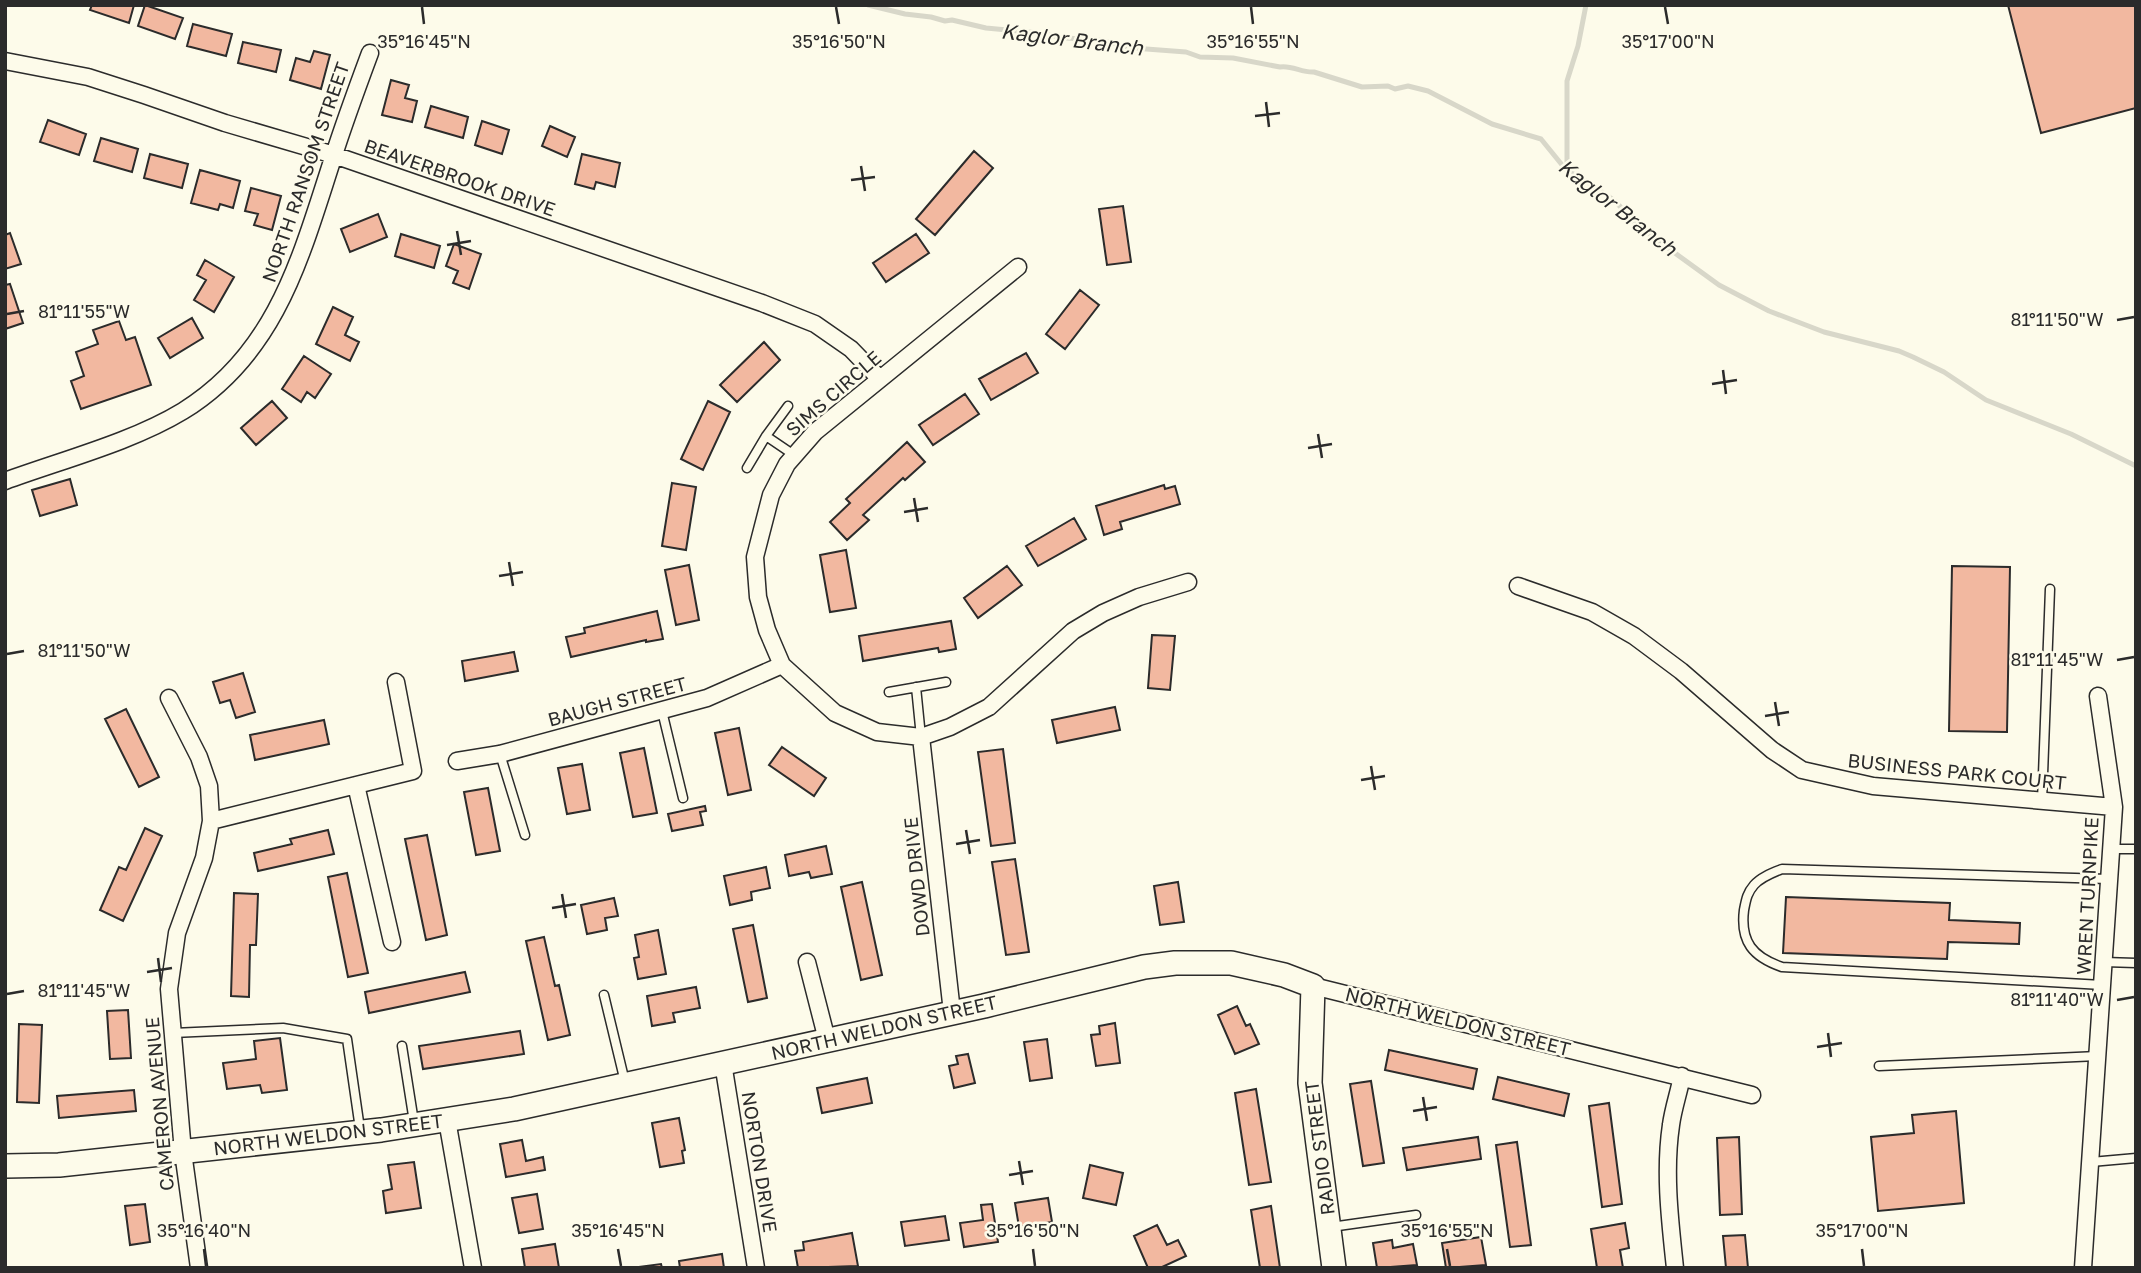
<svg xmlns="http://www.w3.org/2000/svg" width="2141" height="1273" font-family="'Golos Text',sans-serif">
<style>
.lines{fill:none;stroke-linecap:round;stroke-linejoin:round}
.stream{stroke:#d8d7c9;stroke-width:5}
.building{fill:#f2b8a0;stroke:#2b2b2b;stroke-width:2}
.lane-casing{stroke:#2b2b2b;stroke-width:11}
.street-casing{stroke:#2b2b2b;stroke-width:19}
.secondary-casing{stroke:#2b2b2b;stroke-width:26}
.lane{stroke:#fdfbea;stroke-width:8}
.street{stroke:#fdfbea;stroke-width:16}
.secondary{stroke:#fdfbea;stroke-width:23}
.ticks{fill:none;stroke:#2b2b2b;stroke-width:2.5}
.labels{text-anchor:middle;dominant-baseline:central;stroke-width:5;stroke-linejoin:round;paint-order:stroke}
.street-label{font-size:19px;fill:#2b2b2b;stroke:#fdfbea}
.water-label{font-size:21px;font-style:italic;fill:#2b2b2b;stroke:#fdfbea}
.ticks-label{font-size:18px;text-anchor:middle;fill:#2b2b2b;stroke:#fdfbea;stroke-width:5;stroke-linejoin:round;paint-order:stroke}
</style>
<rect width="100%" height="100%" fill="#fdfbea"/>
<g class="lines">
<path class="stream" d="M868,5L905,14L931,17L945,21L952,20L986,28L1039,33L1066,38L1099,40L1133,48L1186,52L1200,57L1233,58L1280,67C1292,65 1302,73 1314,72L1362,87L1388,86L1395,89L1408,86L1428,91L1492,124L1541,139L1567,171L1580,177L1615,201L1639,227L1719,285L1769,311L1824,332L1899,351L1913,357L1944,372L1986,400L2071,434L2136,466
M1567,171V81L1578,46L1586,5"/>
</g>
<path class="building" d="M92,5H134L129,23L90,10Z
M145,5L183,18L175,39L138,26Z
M2008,5H2136V108L2041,133Z
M193,24L232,34L226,56L187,46Z
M243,42L281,50L276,72L238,63Z
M314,51L330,55L321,89L290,80L296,58L310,62Z
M391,80L409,85L405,98L417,101L412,122L382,115Z
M431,106L468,117L463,138L425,127Z
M48,120L86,134L79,155L40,142Z
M482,121L509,130L502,154L475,145Z
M550,126L575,137L567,157L542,146Z
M101,138L138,149L132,172L94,161Z
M974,151L993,168L935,235L916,219Z
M150,154L188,164L182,188L144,178Z
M582,154L620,163L615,187L596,182L594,189L575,184Z
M200,170L240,181L233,208L220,204L218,210L191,203Z
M251,188L281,196L272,230L254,225L258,214L245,211Z
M1123,206L1131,262L1107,265L1099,209Z
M378,214L387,237L350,252L341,229Z
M10,233L21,264L5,269V235Z
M401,234L440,246L434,268L395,256Z
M916,234L929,253L886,282L873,263Z
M454,244L481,254L469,289L453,283L458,271L446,266Z
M205,260L234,277L214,312L194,300L206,280L197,275Z
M10,284L23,323L5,329V285Z
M1080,290L1099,305L1065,349L1046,334Z
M333,307L353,317L345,335L359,342L350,361L316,344Z
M192,318L203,338L170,358L158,338Z
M119,321L126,340L135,337L151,385L81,409L71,381L84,376L76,352L98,344L93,330Z
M764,342L780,360L737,402L720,385Z
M1026,353L1038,373L991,400L979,379Z
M304,356L331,374L315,398L307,392L301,402L282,389Z
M965,394L979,414L933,445L919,425Z
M272,401L287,418L256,445L241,428Z
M708,401L730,412L703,470L681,459Z
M907,442L925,462L905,480L903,478L863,515L869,520L847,540L830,522L850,503L846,499Z
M70,479L77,505L40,516L32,490Z
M672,483L696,487L686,550L662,546Z
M1164,485L1165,489L1175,486L1180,504L1120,522L1122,529L1104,535L1096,506Z
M1074,518L1086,539L1038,566L1026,546Z
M846,550L856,608L830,612L820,555Z
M689,565L699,620L676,625L665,570Z
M1007,566L1022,585L978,618L964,598Z
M1952,566L2010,567L2007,732L1949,731Z
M657,611L663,639L646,642V640L571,657L566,637L585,633L584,628Z
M951,621L956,649L939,652L938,648L863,661L859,636Z
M1152,635L1175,636L1170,690L1148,688Z
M514,652L518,671L465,681L462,661Z
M243,673L255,712L236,718L230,700L220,703L213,682Z
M1115,707L1120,730L1057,743L1052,720Z
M126,709L159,777L139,787L105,719Z
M324,720L329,744L255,760L250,735Z
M739,728L751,790L728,795L715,733Z
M782,747L826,778L814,796L769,765Z
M644,748L657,813L633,817L620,753Z
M1003,749L1015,843L991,846L978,752Z
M582,764L590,810L567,814L558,768Z
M488,788L500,851L476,855L464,792Z
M705,806L706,811L700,812L703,825L672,831L668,814Z
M145,828L162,836L123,921L100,910L119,867L126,870Z
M328,830L334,854L258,871L254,853L292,844L290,839Z
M427,835L447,935L426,940L405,839Z
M826,846L832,874L811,878L809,872L789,876L785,855Z
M1015,859L1029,952L1006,955L992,862Z
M766,867L770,888L751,892L752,900L730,905L724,876Z
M347,873L368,973L348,977L328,877Z
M862,882L882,975L861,980L841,887Z
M1178,882L1184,922L1160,925L1154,886Z
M234,893L258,894L256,945H250L249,997L231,996Z
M1786,897L1950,903L1949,920L2020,923L2019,944L1948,942L1947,959L1783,953Z
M614,898L618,916L605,918L607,930L587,934L581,905Z
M753,925L767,998L748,1002L733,929Z
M658,930L666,974L638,979L634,958L639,957L635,935Z
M544,937L555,986L559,985L570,1035L548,1040L526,941Z
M465,972L470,992L369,1013L365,992Z
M696,987L700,1008L673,1013L675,1022L652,1026L647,996Z
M1237,1006L1246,1026L1250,1024L1259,1044L1235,1054L1218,1015Z
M128,1010L131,1058L110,1059L107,1011Z
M1115,1023L1120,1063L1096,1066L1091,1035L1100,1034L1099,1026Z
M19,1024L42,1025L39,1103L17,1102Z
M520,1031L524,1054L423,1069L419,1046Z
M280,1038L287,1090L262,1093L260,1085L227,1089L223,1063L256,1059L254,1041Z
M1047,1039L1052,1078L1030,1081L1024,1042Z
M1389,1050L1477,1069L1473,1089L1385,1070Z
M968,1054L975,1083L954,1088L949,1066L958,1064L956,1056Z
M1498,1077L1569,1094L1564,1116L1493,1099Z
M867,1078L872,1103L822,1113L817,1088Z
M1371,1081L1384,1163L1363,1166L1350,1084Z
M1256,1089L1271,1182L1249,1185L1235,1093Z
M134,1090L136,1111L59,1118L57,1096Z
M1609,1103L1622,1204L1602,1207L1589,1106Z
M1956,1111L1964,1203L1878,1211L1871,1137L1914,1133L1912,1115Z
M679,1118L685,1150L682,1151L684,1163L660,1167L652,1123Z
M1478,1137L1481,1159L1407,1170L1403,1148Z
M1739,1137L1742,1214L1720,1215L1717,1138Z
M522,1140L526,1161L543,1157L545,1170L506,1177L500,1144Z
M1517,1142L1531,1245L1510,1247L1496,1145Z
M414,1162L421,1208L386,1213L383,1191L392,1189L388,1165Z
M1090,1165L1123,1173L1116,1205L1083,1198Z
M537,1194L543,1229L519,1233L512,1198Z
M1048,1198L1052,1222L1019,1227L1015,1203Z
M145,1204L150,1242L130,1245L125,1206Z
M992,1204L998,1242L964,1247L960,1223L983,1220L981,1205Z
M1271,1206L1280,1268H1260L1251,1210Z
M945,1216L949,1240L905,1246L901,1222Z
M1625,1223L1629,1248L1620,1250L1623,1268H1597L1591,1229Z
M1157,1225L1167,1245L1178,1240L1186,1256L1160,1268H1148L1134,1236Z
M852,1233L858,1266L798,1268L795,1251L804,1250L803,1242Z
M1745,1235L1748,1268H1726L1723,1236Z
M1481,1237L1486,1265L1446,1268L1442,1243Z
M1392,1240L1393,1248L1413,1244L1417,1265L1377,1268L1373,1243Z
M555,1244L559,1268H525L522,1249Z
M722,1254L724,1268H680L679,1261Z
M661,1264L662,1268H631Z"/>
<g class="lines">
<defs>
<path id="lane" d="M788,406L766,436L794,455
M747,468L766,436
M916,687L921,737
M889,692L946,682
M662,711L683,798
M500,754L525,835
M2042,801L2050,589
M2110,849H2136
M2104,962L2136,963
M2102,985L1782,967C1753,957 1740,942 1744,910C1746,900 1747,893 1754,885C1761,877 1772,873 1782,869L2109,879
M604,995L625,1082
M173,1033L283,1028L347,1039L360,1129
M402,1046L414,1122
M1879,1066L2098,1056
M2091,1162L2136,1158
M1331,1227L1416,1215"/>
<path id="street" d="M5,61L88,77L144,95L225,123L334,155L762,303L815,324L851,349L880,379
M1018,267L815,432L787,464L771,495L755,557L758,597L767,630L782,665L835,713L877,732L921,737L950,727L989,707L1073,631L1103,613L1139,597L1188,582
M5,481C62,460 132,442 183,411C277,353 301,256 333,158C344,123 357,88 370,53
M1518,586L1592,612L1634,636L1681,671L1772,750L1802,770L1873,786L2114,807
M169,698L199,757L209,786L211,821L204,858L177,933L169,989L183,1152L199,1268
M921,737L952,1012
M457,761L500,754L707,698L782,665
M356,785L392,942
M211,821L413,771L396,682
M807,962L827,1040
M1313,986L1752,1095
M723,1063L756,1268
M447,1120L473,1268
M1675,1268C1670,1221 1664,1172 1671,1125C1673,1109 1679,1092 1682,1076
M2083,1268L2114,807L2098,696"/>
<path id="secondary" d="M5,1166L59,1165L381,1130L514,1109L984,1006L1144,967L1175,963H1231L1284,975L1313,986L1310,1083L1334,1268"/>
</defs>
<use href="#lane" class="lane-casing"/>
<use href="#street" class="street-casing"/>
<use href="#secondary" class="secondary-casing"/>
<use href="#lane" class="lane"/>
<use href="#street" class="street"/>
<use href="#secondary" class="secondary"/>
</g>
<path class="ticks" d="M422,7L424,24M836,7L839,24M1251,7L1253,24M1665,7L1668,24M1266,102L1269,127M1255,116L1280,113M861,166L865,191M851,180L875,177M457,231L461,255M447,245L471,241M7,314L24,311M2117,320L2134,317M1723,370L1726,394M1712,384L1737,380M1318,434L1322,458M1308,448L1332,444M914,498L918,522M904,512L928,508M509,562L513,586M499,576L523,572M7,654L24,651M2117,660L2134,657M1775,702L1779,726M1765,716L1789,712M1371,766L1375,790M1361,780L1385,776M966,830L970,854M956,844L980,840M562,894L566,918M552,908L576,904M158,958L161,982M147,972L172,968M7,994L24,991M2117,1000L2134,997M1828,1033L1831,1057M1817,1047L1842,1043M1423,1097L1427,1121M1413,1111L1437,1107M1019,1161L1023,1185M1009,1175L1033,1171M204,1249L206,1266M618,1249L621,1266M1033,1249L1035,1266M1447,1249L1450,1266M1862,1249L1864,1266"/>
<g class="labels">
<g class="street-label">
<text transform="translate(305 172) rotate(-71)">NORTH RANSOM STREET</text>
<text transform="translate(460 177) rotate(19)">BEAVERBROOK DRIVE</text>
<text transform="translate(833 393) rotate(-41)">SIMS CIRCLE</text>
<text transform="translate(617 701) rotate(-15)">BAUGH STREET</text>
<text transform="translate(1957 771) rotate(6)">BUSINESS PARK COURT</text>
<text transform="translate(916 877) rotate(-96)">DOWD DRIVE</text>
<text transform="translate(2087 896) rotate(-87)">WREN TURNPIKE</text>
<text transform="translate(1458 1021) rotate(14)">NORTH WELDON STREET</text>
<text transform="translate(884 1027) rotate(-13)">NORTH WELDON STREET</text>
<text transform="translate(159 1104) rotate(-95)">CAMERON AVENUE</text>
<text transform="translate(328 1134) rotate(-7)">NORTH WELDON STREET</text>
<text transform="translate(1319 1148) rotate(-97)">RADIO STREET</text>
<text transform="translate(760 1162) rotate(81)">NORTON DRIVE</text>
</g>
<g class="water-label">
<text transform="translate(1072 39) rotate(7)">Kaglor Branch</text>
<text transform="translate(1618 207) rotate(38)">Kaglor Branch</text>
</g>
</g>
<g class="ticks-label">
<text x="424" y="48">35°16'45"N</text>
<text x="839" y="48">35°16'50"N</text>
<text x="1253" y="48">35°16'55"N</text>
<text x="1668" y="48">35°17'00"N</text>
<text x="84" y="318">81°11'55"W</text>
<text x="2057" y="326">81°11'50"W</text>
<text x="84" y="657">81°11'50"W</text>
<text x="2057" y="666">81°11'45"W</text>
<text x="84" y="997">81°11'45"W</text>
<text x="2057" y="1006">81°11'40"W</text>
<text x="204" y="1237">35°16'40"N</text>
<text x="618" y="1237">35°16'45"N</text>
<text x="1033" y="1237">35°16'50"N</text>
<text x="1447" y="1237">35°16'55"N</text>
<text x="1862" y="1237">35°17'00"N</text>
</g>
<rect width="2141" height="1273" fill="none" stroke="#2b2b2b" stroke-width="14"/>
</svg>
